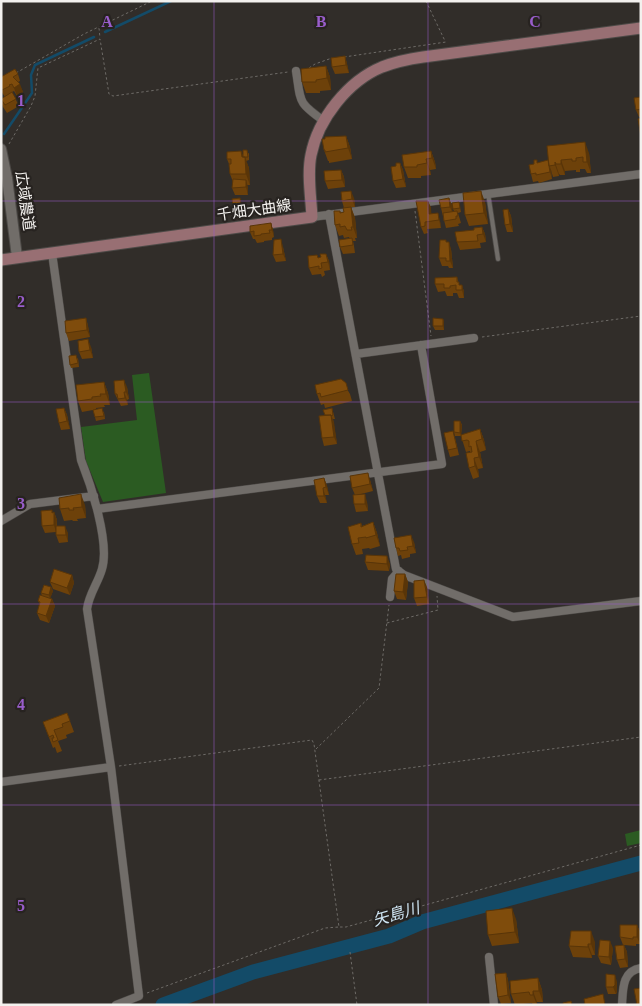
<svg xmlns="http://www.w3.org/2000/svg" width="642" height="1006" font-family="'Times New Roman','Noto Sans JP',serif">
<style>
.green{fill:#2b5b22}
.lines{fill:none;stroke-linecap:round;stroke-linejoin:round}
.stream{stroke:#134b68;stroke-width:2.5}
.river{stroke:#134b68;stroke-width:15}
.service-casing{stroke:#4d4a47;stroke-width:5.5}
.minor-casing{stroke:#4d4a47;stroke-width:9}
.tertiary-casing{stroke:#4d4a47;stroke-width:12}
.secondary-casing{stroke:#4d4a47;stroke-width:13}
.path{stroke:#6e6b67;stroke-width:1;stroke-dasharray:2.5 2.5;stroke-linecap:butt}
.service{stroke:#716d69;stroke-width:4}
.minor{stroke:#716d69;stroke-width:8}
.tertiary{stroke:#716d69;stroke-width:10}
.secondary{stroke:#986f73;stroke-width:11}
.wall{fill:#6d410a}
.shaded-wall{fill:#593508}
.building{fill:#7f4c0c;stroke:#593508}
.grid{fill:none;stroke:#995dcb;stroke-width:1;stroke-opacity:0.55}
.labels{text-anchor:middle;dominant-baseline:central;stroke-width:4.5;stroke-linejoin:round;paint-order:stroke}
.street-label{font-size:15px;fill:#f3f1ee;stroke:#272320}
.water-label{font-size:16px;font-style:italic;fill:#cee4f2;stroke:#272320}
.grid-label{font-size:16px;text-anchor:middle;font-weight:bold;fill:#995dcb;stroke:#272320;stroke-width:4.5;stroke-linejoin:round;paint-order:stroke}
</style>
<rect width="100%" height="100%" fill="#312d29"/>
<path class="green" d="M149,373L166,493L103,502L86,461L81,427L137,420L132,375Z
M641,830V843L627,846L625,834Z"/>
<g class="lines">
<path class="stream" d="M105,32L171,1
M4,134L32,93L31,75L35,65L94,37"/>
<path class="river" d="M163,1005L253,972L389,936L422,922L641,863"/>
<defs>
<path id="service" d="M488,193L498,259"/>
<path id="minor" d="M296,71C301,102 297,102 324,121
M329,214L396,569L404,575L513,617L641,601
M312,217L641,174
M52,253L81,460C91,485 110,543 102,569C98,583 89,594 87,609L111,767L139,996L116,1005
M356,354L474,338
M97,509L442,464L421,345
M1,521L30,504L94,496
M390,597L392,579L399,571
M1,782L111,767
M489,957L494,1005
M622,1005C623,989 622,971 641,968"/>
<path id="tertiary" d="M1,149L7,178L17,257"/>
<path id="secondary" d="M1,260L312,217C311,197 307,174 311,155C318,119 348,81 382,67C395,62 409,59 423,57L641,28"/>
</defs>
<use href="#service" class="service-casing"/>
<use href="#minor" class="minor-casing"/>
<use href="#tertiary" class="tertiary-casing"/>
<use href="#secondary" class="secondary-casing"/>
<path class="path" d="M426,1L445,41
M99,28L100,38
M344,57L446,42
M309,68L315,64L332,58
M16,73L84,34L152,1
M9,144L31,106L35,96L38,68L100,39L109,94L113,96L288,72
M415,211L431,336
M482,337L641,316
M387,623L438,610L437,596
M316,749L379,688L389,605
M119,766L312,740L314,744L339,927H346L641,845
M319,780L641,737
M350,952L357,1005
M147,993L325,928L339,927"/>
<use href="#service" class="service"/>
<use href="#minor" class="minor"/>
<use href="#tertiary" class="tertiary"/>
<use href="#secondary" class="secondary"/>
</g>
<path class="wall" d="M345,56L347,64L349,73L335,74L332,67Z
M326,66L330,77L331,90L320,91V93H306L302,82Z
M18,74L20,81L18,82L23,92L17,96L14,91L12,92L19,106L7,113L3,107L1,101L5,97L1,91V77Z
M641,97V117H639L636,110Z
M346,136L350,147L352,159L329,163V161H328L324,150Z
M241,151L243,156L249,153V160L246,161L249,168L250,185H247L248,195H235L232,188L233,182L230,174L229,164L227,159Z
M431,151L435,162L436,169L430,170L431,175L421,176V178H408L404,167Z
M589,153L591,173H587L585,169H580V172H576V170L565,171V175H560L559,174V176L553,177L551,170L552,179L539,183L538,181L533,182L531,174L538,163Z
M400,163L403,170L406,187L396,188L393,181L396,166Z
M341,170L344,177L345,187L328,189L325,181Z
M354,198L355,207H351L355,218L357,238H355L356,241H353L354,246L355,253L343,254L340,247L350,239L349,237L344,238L343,235L339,236L335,225L340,211L341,213L344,212V208L342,201Z
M449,198L452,206V212L454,211L453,209L459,202L461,212L458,213L461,223L458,224L459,226L446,228L441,208Z
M428,201L431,208V214L440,221L441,228L427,229L428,233L424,234L421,227Z
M485,202L488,224L469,226L465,215Z
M242,206L244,218L237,219L234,212Z
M508,209L511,216L513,232H507L505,225Z
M271,223L273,230L274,237L272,238V240L264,241V242L257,243L255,239H253L250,232Z
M482,227L485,234L486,242L480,243L481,248L460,250L457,242L474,230Z
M447,242L451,249L453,268H449L448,266H442L439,258Z
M283,247L286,261L276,262L273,255Z
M326,254L329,261L330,270L324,271L325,275L322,277L321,274L312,275L309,268L317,255L318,258L321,257Z
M457,277L459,285H462L464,292V298H459L457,293H453V296H447L445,291L438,292L435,284Z
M86,318L88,326L90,337L69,341L66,333Z
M443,319L444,322V330H435L433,326Z
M91,347L93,358L82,359L79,352Z
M78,358L79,367L71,368L70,365Z
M341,379L350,394L352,401L325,408L324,404L321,405L317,394Z
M104,382L108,393L110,405H104L105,407L96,408V409L104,412L105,419L96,421L93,410L82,412L78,401Z
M127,387L129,399L127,400L128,405L121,406L115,394Z
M64,408L67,415L70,429L61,430L59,423Z
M332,408L335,419H333L337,444L324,446L322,438L325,415Z
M460,421L462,425L461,435L480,429L484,440L486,450L480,452L483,468L478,469L479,477L473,479L469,468L470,451L466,452L461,436H455L454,432Z
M455,438L459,455L450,457L448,450Z
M324,478L327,486L329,495H325L327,503H320L317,496Z
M370,480L373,491L357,495L367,502L368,511L356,512L354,504L355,495L352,488Z
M85,505L86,518L77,519L78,521H73L72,520L64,521L60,509Z
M54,512L57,520V526L68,533V542L59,543L56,535V532L45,533L42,526L53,513Z
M373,522L377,533L380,546L370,549L369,548L362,549L363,554L356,555L352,544L361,523L362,526Z
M414,542L416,553L410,554V557L402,559L401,555L398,556L396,548Z
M365,562L390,564L389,571L368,570Z
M405,574L408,582L406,600L397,599L394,591Z
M72,575L74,583L70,595L53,589L50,582Z
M51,587L53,591L50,598L52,599L55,606L49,623L40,620L37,613L40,604L38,601L42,596L41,593Z
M427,587L429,604L417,606L414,598Z
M67,713L74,732L66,735L67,738L58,741L62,751L57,753L55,747L53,748L43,722Z
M516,919L519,943L492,946L488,935Z
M637,925L640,932V944H636V946L624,945L627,952L628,967L620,968L617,960L623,945L620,937Z
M595,942V955H592V958L573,957L569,946Z
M613,948L611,965L601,963L598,956Z
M506,973L508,980L511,1003L501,1004L498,997Z
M538,978L542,990L543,1002H537V1005H533L532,1003L515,1005L511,994Z
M617,982V992L616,994H608L606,987Z"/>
<path class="shaded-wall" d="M345,56L347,64L349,73L346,65Z
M326,66L330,77L331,90L327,78Z
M20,84L23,92L17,96L14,88Z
M346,136L350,147L352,159L348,148Z
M585,142L589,153L591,173L587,162Z
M241,151L245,162V157L249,168L250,185L246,174L242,157Z
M431,151L435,162L436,169L432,158Z
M426,159L430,170L431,175L427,163Z
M548,160L551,170L552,179L550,172Z
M561,160L565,171V175L561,164Z
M555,162L559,174V176L555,165Z
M400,163L403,170L406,187L403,179Z
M341,170L344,177L345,187L342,180Z
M246,180L248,187V195L246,187Z
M351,191L354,198L355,207L352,199Z
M481,191L485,202L488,224L484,213Z
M240,198L242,206L244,218L242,211Z
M449,198L452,206L453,214L450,207Z
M428,201L431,208L432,222L429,214Z
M351,207L355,218L357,238L353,227Z
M508,209L511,216L513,232L510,224Z
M438,213L440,221L441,228L439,220Z
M271,223L273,230L274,237L272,230Z
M482,227L485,234L486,242L483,234Z
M281,239L283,247L286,261L283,254Z
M449,242L451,249L453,268L450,261Z
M326,254L329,261L330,270Z
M462,285L464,292V298L462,290Z
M86,318L88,326L90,337L87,330Z
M443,319L444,322V330L443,326Z
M88,339L91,347L93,358L90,350Z
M124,380L127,387L129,399L126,392Z
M104,382L108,393L110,405L106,394Z
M124,392L127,400L128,405L125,398Z
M64,408L67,415L70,429L67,421Z
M331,415L334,422L337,444L334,437Z
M460,421L462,425L461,436L460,433Z
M480,429L484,440L486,450L482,439Z
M476,441L480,452L483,468L479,457Z
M474,458L478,469L479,477L475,466Z
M368,473L370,480L373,491L370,484Z
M324,478L327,486L329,495L326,487Z
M323,488L325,495L327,503L324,496Z
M81,494L85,505L86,518L82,507Z
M365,494L367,502L368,511L365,504Z
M52,510L54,516V512L57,520L56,532L54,525Z
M373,522L377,533L380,546L376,535Z
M65,526L68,533V542L66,535Z
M411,535L414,542L416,553L413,546Z
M387,556L390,564L389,571L387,564Z
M405,574L408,582L406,600L403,592Z
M72,575L74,583L70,595L67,588Z
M424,580L427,587L429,604L427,597Z
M51,587L53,591L50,599L49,595Z
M52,599L55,606L49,623L46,616Z
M512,908L516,919L519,943L515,932Z
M637,925L640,932V944L637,937Z
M591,931L595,942V955L591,944Z
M610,941L613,948L611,965L609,957Z
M588,944L592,955V958L588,947Z
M624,945L627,952L628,967L625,959Z
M506,973L508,980L511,1003L508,995Z
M615,975L617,982V992L616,994L613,987Z
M538,978L542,990L543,1002L539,991Z
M533,991L537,1002V1005L533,995Z"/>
<path class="building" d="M345,56L346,65L332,67L331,58Z
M326,66L327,78L316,80V82H302L301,69Z
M15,69L18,74L13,77L20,84L14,88L12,84L9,85L10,86L2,90L1,88V77Z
M12,92L16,99L5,105L1,99Z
M641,97V109L636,110L634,98Z
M641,118V137L638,119Z
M346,136L348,148L325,152V150H324L322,139H325V137Z
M585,142L587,162H583V157L576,158V161H572V159L561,160V164H556L555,162V165L549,166L547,146Z
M243,150H247L248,157H243Z
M241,151L242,157H245L246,174H230L229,164H231V159H227V152Z
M431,151L432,158L426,159L427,163L417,165V167H404L402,155Z
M534,160H537V163L548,160L550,172L536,175V173L531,174L529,165L534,164Z
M396,163H400L403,179L393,181L391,167L396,166Z
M341,170L342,180L325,181L324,171Z
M233,179L246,180V187L232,188Z
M351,191L352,199L342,201L341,192Z
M481,191L484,213L465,215L463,193Z
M240,198L242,211L234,212L232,199Z
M449,198L450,207L441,208L439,200Z
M416,201H428L429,214L438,213L439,220L425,222V226L421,227Z
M459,202L460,208L453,209L452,203Z
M351,207L353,227H351L352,230H347L345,226L340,227V224L335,225L334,211H340V213L344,212L343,208Z
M508,209L510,224L505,225L503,210Z
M457,211L458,216H456V219L444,221L443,213Z
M271,223L272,230H269L270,233L261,234V235L254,236V231L250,232V226Z
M482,227L483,234L477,235L478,241L457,242L455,232L474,230V228Z
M352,238L353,245L340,247L339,240Z
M281,239L283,254L273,255L274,240Z
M440,240H446V242H449L450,261H446V258H439Z
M320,254H326L328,262L321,263L322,268L319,269V266L309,268L308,256L317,255L318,258L321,257Z
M457,277V282H459V285H462V290H456V285L450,286V288H444V284H435V278Z
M86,318L87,330L66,333L65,321Z
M433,318L443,319V326H433Z
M88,339L90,350L79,352L78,341Z
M76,355L78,363L70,365L69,356Z
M341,379L346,383L348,390L321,397L320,393L317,394L315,385Z
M124,380L126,392H124L125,398L118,399L117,394H115L114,381Z
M104,382L106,394H100L101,396L92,397V399L78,401L76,385Z
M64,408L67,421L59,423L56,409Z
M102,408L104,416L95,417L93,410Z
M332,408L333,415L331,416V415H325L323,410Z
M331,415L334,437L322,438L319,416Z
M454,421H460V433L454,432Z
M480,429L482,439L476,441L479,457L474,458L475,466L469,468L466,453L472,452L471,446L469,447V441L467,440L462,441L461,435Z
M453,431L457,448L448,450L444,433Z
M368,473L370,484L352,488L350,476Z
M324,478L326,487L323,488L324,496H317L314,480Z
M81,494L82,507L73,508L74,510H69V508L60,509L59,498Z
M365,494V504H354L353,495Z
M52,510V513L54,512V525L42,526L41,511Z
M373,522L376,535L366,538V537L358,538L359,543L352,544L348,527L361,523V527Z
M56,526H65L66,535H56Z
M411,535L413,546L407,547L408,550L400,551L399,548H396L394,538Z
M366,555L387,556V564L365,562Z
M54,569L72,575L67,588L50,582Z
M396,574H405L403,592L394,591Z
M424,580L427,597L414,598V581Z
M44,585L51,587L49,595L41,593Z
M40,595L52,599L46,616L37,613L40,602L38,601Z
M67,713L70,721L62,724L63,727L54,730L58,740L53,742L52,738H54L53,735L49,737L43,722Z
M512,908L515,932L488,935L486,911Z
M620,925H637V937H633V939L620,937Z
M571,931H591V944H588V947L569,946Z
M600,940L610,941L609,957L598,956Z
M624,945L625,959L617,960L615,946Z
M506,973L508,995L498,997L495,974Z
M606,974L615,975V985L613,987H606Z
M538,978L539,991H533V995H530L529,992L511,994L510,981Z
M641,988V1005H637L634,989Z
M603,994L605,1005H585L584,999Z
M571,1001L572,1005H563V1003Z"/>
<path class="grid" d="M214,1V1005M428,1V1005M1,201H641M1,402H641M1,604H641M1,805H641"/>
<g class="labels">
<g class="street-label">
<text transform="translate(25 201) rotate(82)">広域農道</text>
<text transform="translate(254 210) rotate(-8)">千畑大曲線</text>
</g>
<g class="water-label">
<text transform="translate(396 914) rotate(-16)">矢島川</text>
</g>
</g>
<g class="grid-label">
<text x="107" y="27">A</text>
<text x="321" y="27">B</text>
<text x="535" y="27">C</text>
<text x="21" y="106">1</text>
<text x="21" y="307">2</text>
<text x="21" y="509">3</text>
<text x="21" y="710">4</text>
<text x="21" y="911">5</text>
</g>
<rect width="642" height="1006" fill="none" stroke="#f3f1ee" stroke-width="5"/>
</svg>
